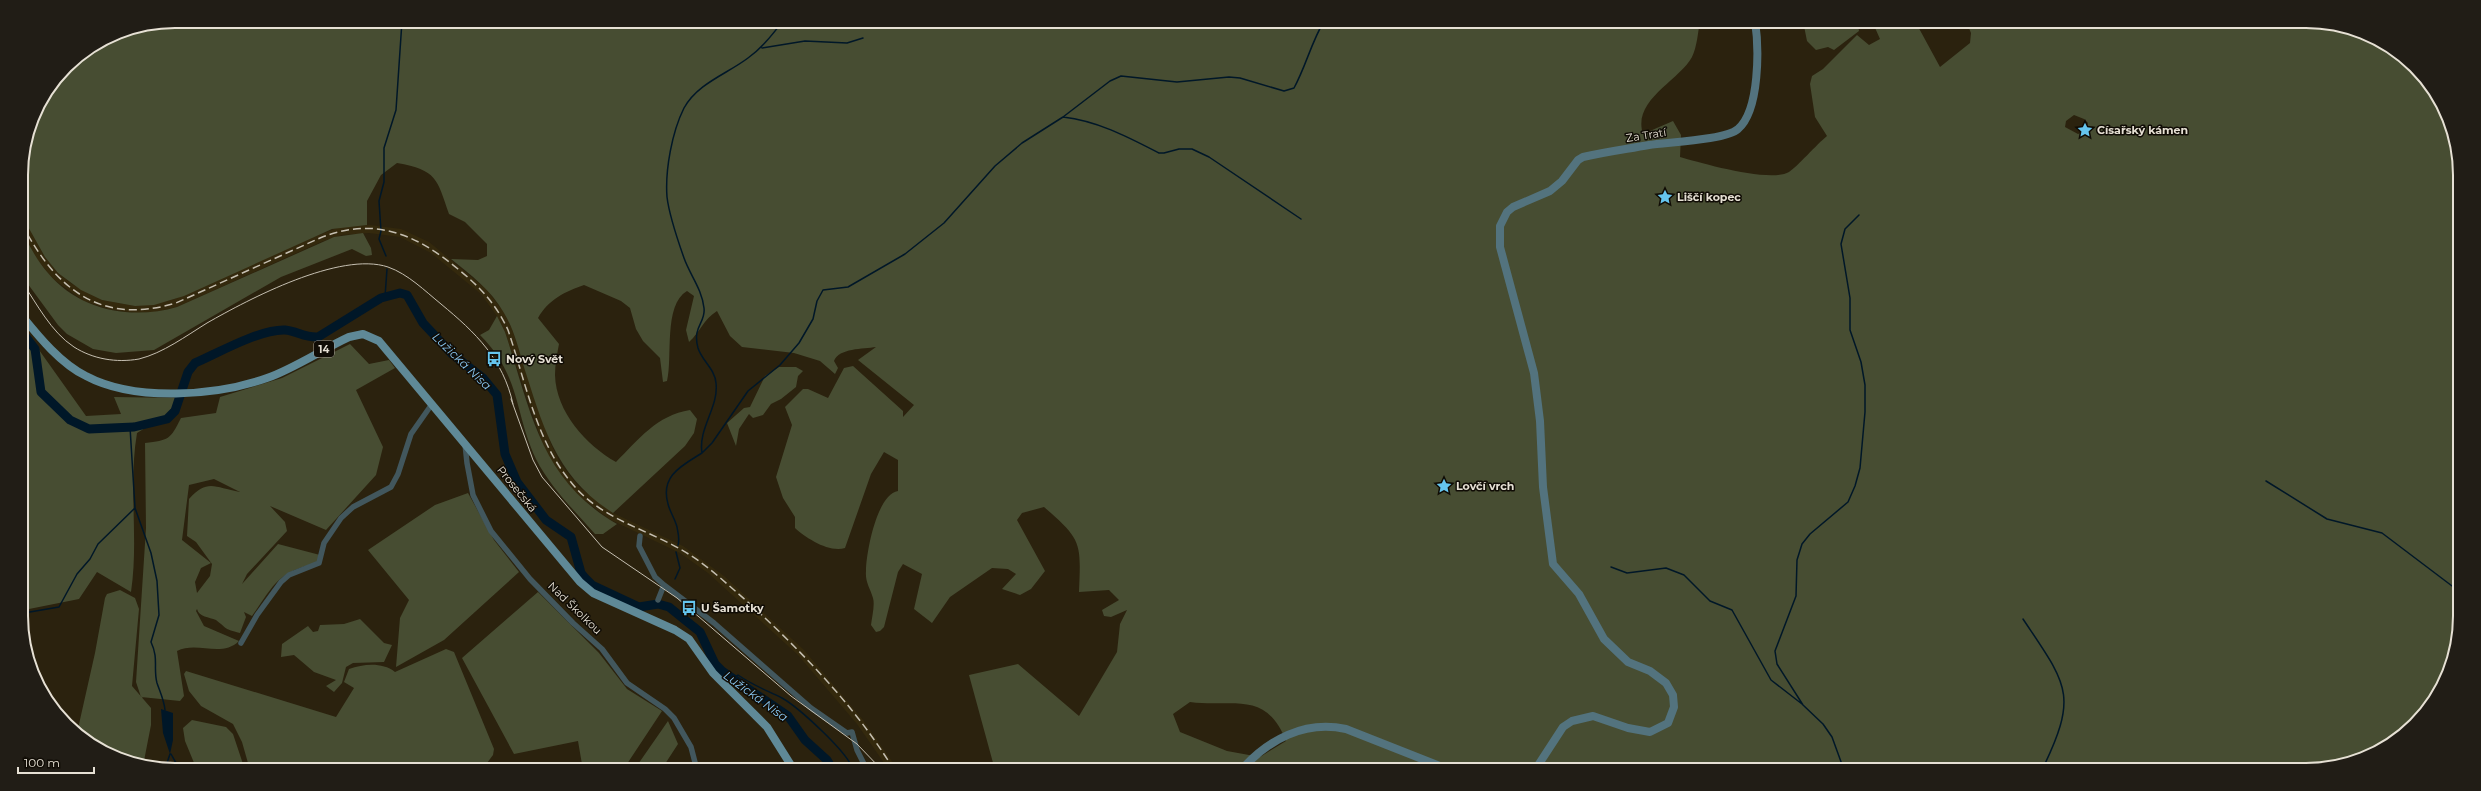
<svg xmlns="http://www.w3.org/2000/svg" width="2481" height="791" font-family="Montserrat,sans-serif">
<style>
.built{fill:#34290d}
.green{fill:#474d32;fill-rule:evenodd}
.water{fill:#001728}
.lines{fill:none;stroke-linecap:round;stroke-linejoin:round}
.stream{stroke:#001728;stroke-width:1.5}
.river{stroke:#001728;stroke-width:9}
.street{stroke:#42575d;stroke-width:5.5}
.secondary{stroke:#53737e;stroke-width:8}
.primary{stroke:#5f8997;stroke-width:8}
.tram{stroke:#c5bfb1;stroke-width:1}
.rail{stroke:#c5bfb1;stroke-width:1.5;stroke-dasharray:8 4;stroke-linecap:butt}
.labels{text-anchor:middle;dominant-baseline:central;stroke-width:3;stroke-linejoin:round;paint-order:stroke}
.shield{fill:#100c05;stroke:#a6a096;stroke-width:1}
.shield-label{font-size:10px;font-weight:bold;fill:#e6e0d4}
.poi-label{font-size:11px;font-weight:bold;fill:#e6e0d4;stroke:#100c05;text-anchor:start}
.street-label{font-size:11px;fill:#e6e0d4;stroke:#100c05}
.water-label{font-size:12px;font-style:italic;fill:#89c8f4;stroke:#100c05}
.rim{fill:none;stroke:#e6e0d4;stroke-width:2}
</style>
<rect width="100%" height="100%" fill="#2b220e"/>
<path class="built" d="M22,216L45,257L58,273L72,284L102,300L135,306L154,304L175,299L318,235L340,227L370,225L401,229L429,242L486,289L504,312L512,329L551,444L560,463L579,487L613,513L683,546L724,576L804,650L863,720L898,770H889L857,724L798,655L708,573L680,553L609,519L574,492L554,467L544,448L505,332L497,316L481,294L431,253L400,237L369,233L342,235L321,242L177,307L155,312L135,313L108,309L84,301L53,279L38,261L22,232Z"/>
<path class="green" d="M175,21H1700C1698,32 1697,47 1692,57C1679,81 1632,100 1643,134L1673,121L1681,135L1680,157C1701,163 1770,183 1789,172C1797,167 1817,144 1827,136L1815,117L1810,84L1812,76L1823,69L1857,35L1869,45L1880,39L1872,21H1906V25L1915,21L1940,67L1970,43L1971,33L1966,21H2306L2346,26L2391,47L2422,73L2444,107L2457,145L2460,616L2455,656L2434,702L2400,738L2365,758L2316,770H995L969,675L1018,664L1079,716L1117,652L1120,624L1127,610L1111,617L1104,616L1102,610L1119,600L1109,590L1079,592C1081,542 1082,540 1044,507L1022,513L1017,520L1045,571L1031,589L1020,595L1002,589L1016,574L1008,569L992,568L950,597L932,623L914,609L922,574L903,564L898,572L884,627L880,631L876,632L871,625C872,617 875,605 873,598C870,588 865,582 866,571C866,553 877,494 898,491V460L884,452L871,474L845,548C829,553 806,538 795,528V517L783,498L776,477L792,425L785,407L803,389H808L828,398L844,368L853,366L903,411V417L914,405L858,360L876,347C863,349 839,348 834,361L838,368L835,374L820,361L794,353L742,347L730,336L717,311C703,320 701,331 689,342L686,330L694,296L687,291C663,305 673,358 667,381L663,382L660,358L643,341L636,329L630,308L621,301L584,285C566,291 548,300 538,318L559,344C557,354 555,365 555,375C556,412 586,445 616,462C638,440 657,415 690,410L697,419L694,433L685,446L613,513C555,476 543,426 523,364C518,346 513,328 504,313C491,290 471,275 451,259L478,260L487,256V244L465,222L449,214C437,179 437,170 397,163L381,175L367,201V225L332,229L184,296L154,305L135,306L102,300L81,290L58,273L45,257L22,216L21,165L33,116L66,66L116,33ZM2074,115L2084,119L2088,123L2085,131L2078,134L2065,127L2066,121ZM1190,702C1232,708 1266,689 1286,741L1260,757L1227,751L1180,732L1173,714Z
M1803,21H1857L1859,31L1834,50L1828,47L1816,50L1807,41Z
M1933,21H1949L1952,26L1946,29L1942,24L1937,27Z
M22,232C30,246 37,261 48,273C80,311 132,320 177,307L334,237L363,233L371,248L372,255L366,256L352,249L281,277L154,350L116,353L93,349L67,334L58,325L22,276Z
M497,316L505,332C531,410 539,479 617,524L603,534H595C574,510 550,487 536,459C514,412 521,376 480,335L489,330Z
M22,326L86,416L121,414L114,397L180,398L166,415L137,433C128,486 139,539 131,592L97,572L79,599L24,610Z
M350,344L369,364L389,360L395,368L356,390L383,447L376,475L326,530L270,506L285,522L287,531L247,574L242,584L278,544L320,555L317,563C277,572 274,585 252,616L244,612L246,617L240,633C223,628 230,631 216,620C209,617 199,617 197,609L196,611L204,626L239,641C222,658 197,641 177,651L184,696L180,701L141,697L136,682L146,528L145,443C169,440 170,440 181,418L216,413L220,397L282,378ZM214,479L240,492C215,488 208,478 189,499L187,536L196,542L212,564L210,576L197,593L195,582L201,568L211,563L182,540L189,485Z
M779,367H796L803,371L798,376L796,387L781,399L771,404L763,415L753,418L749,414L739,429L736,446L727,423L744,408L750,407L765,376Z
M468,493L494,540L519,572L444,640L396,667L400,618L409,600L368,550L435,505Z
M120,590L135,598L139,609L132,686L151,708V725L143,766C121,763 94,748 77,733L95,653L105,598L107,594Z
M538,592L599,653L627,689L662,711L623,770H583L578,741L514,754L462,658Z
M360,619L384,643L392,645L384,662L353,663L346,667L342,683L334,692L326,686L336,680L314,672L294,655L281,657L282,644L308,626L313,632L318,631L320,625L344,624Z
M446,649L454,652L494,749L493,755L487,763L488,770H405L401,768L399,770H250L242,742L233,724L201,706L189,691L184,674L186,671L336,717L354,688L344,682L349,669C364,664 382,662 395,672Z
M192,720L226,727L233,734L245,770H197L185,741L183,728Z
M668,721L678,744L665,764L666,770H634Z"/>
<path class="water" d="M161,709L173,713V740L170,754L163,733Z"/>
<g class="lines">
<path class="stream" d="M762,48L805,41L847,43L863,38
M1063,117C1098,121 1128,137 1159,153H1164L1179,149H1192L1209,157L1301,219
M386,256L379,239L381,231L379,201L384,182V148L396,110L402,21
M385,297L387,269
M130,427L135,508L151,553L157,581L159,615L151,642C159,659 153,668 157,683C160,692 164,700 165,710
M702,453L712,443L748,391L780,365L799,343L813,319L817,301L823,290L848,287L905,254L944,223L995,166L1022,143L1063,117L1110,81L1121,76L1177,82L1229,77L1240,78L1284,91L1294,88C1306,66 1311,43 1324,21
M2266,481L2327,519L2382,533L2460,592
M678,545C680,539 678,533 677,527C675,519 670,512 668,504C660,476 681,466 702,453C698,428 719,407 716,383C715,369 702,361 698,348C692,326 706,323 704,308C702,289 690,275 684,258C678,241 669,214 667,197C665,170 672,132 684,108C698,83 727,74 748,58C762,48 772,35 783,21
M1611,567L1627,573L1666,568L1684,575L1710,601L1732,610L1771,680L1802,704
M675,579L680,568L676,552
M24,613L59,607L77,574L90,559L98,544L135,508
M2023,619C2067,685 2079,694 2042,770
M733,679L738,675C754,686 766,690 782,698C798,707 849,753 853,770
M171,754L180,770
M165,769L170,754
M1271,769L1272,770
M1844,770L1832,737L1823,724L1803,705L1777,664L1775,651L1796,596L1797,560L1802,544L1810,534L1848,502L1855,486L1860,468L1865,412V385L1861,362L1850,330V298L1841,244L1845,229L1859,215"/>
<path class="river" d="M22,332L35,349L41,392L70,420L89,429L134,427L167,419L175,411L188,372L195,363C218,353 260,329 285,330C297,331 305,338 318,337L381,298L400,293L407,295L423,323L452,354L483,378L497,395L505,454L517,482L546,520L571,537L581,573L585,578L592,585L639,607L658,604L669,607L700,632L715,664L722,671L788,716L805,740L827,760L833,770"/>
<path class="street" d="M465,444L467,463L473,495L491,531L530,579L573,623L602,649L627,683L665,709L674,718L691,747L697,770
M640,536L639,546L655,577L664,585L714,623L811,708L847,733L852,732L857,750L867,770
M658,600L664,585
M241,643L257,615L281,582L289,575L319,563L324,543L341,518L353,507L391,487L398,474L411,434L432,404"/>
<path class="secondary" d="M1241,770C1268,740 1304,720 1346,729L1450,770
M1535,770L1563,727L1572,721L1593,716L1628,728L1650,732L1668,723L1674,707L1673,695L1666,683L1650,671L1628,662L1604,639L1579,594L1553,564L1543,487L1540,421L1534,373L1500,247V226L1507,212L1513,207L1550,191L1562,181L1578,160L1583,157C1605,152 1627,149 1649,145C1668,142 1726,140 1738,129C1760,110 1759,47 1755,21"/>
<path class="primary" d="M22,316C39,337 61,364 86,376C135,402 216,396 267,378C293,369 323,349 349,337L363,334L379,341L580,582L593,593L675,630L689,639L713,673L767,727L794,770"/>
<path class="tram" d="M22,282C37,304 51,332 74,347C93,359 116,363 139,359C163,353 186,336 207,323C249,299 340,251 388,267C408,274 425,291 441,304C476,333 503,359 513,404
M511,399L533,460L542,477L602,547L677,598L791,696L857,744L882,770"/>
<path class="rail" d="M22,224C55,288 100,326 176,303L320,238C374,216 416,234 458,269C480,287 496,304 508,330C525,380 536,440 570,481C601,521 650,529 690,555C712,569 730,587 749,603C802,652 856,707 894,770"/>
</g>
<defs>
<symbol id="sight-bare" viewBox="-9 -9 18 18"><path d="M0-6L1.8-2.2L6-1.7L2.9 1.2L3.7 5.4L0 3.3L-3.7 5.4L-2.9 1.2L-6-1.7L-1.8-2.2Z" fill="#65c5ee" stroke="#100c05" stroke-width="2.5" paint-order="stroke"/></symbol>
<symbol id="bus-bare" viewBox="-9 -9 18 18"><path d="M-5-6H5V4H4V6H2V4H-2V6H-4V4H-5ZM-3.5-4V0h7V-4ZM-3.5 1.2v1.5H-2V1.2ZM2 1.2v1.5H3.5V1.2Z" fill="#65c5ee" stroke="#100c05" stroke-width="2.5" paint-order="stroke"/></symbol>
</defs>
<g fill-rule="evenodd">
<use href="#sight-bare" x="2074" y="119" width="22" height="22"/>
<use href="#sight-bare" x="1654" y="186" width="22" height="22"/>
<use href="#bus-bare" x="483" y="348" width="22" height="22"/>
<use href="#sight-bare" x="1433" y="475" width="22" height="22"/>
<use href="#bus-bare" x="678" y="597" width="22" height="22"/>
</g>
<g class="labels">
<rect class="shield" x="314" y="341" width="20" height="16" rx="3"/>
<g class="shield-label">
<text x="324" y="349">14</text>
</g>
<g class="poi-label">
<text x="2097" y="130">Císařský kámen</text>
<text x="1677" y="197">Liščí kopec</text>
<text x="506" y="359">Nový Svět</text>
<text x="1456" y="486">Lovčí vrch</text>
<text x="701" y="608">U Šamotky</text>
</g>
<g class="street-label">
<text transform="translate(1646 135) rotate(-9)">Za Tratí</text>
<text transform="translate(517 489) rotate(51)">Prosečská</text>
<text transform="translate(575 608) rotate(44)">Nad Školkou</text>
</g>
<g class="water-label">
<text transform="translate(462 361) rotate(44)">Lužická Nisa</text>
<text transform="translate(756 696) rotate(36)">Lužická Nisa</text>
</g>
</g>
<path d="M0 0H2481V791H0ZM175 28H2306A147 147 0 0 1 2453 175V616A147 147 0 0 1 2306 763H175A147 147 0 0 1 28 616V175A147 147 0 0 1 175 28Z" fill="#211d16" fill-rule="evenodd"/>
<path class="rim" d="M175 28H2306A147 147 0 0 1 2453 175V616A147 147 0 0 1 2306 763H175A147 147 0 0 1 28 616V175A147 147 0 0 1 175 28Z"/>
<path d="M18 767v6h76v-6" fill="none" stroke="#e6e0d4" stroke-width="2"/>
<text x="24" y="767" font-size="12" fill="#e6e0d4" stroke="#100c05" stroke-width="3" paint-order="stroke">100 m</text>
</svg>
